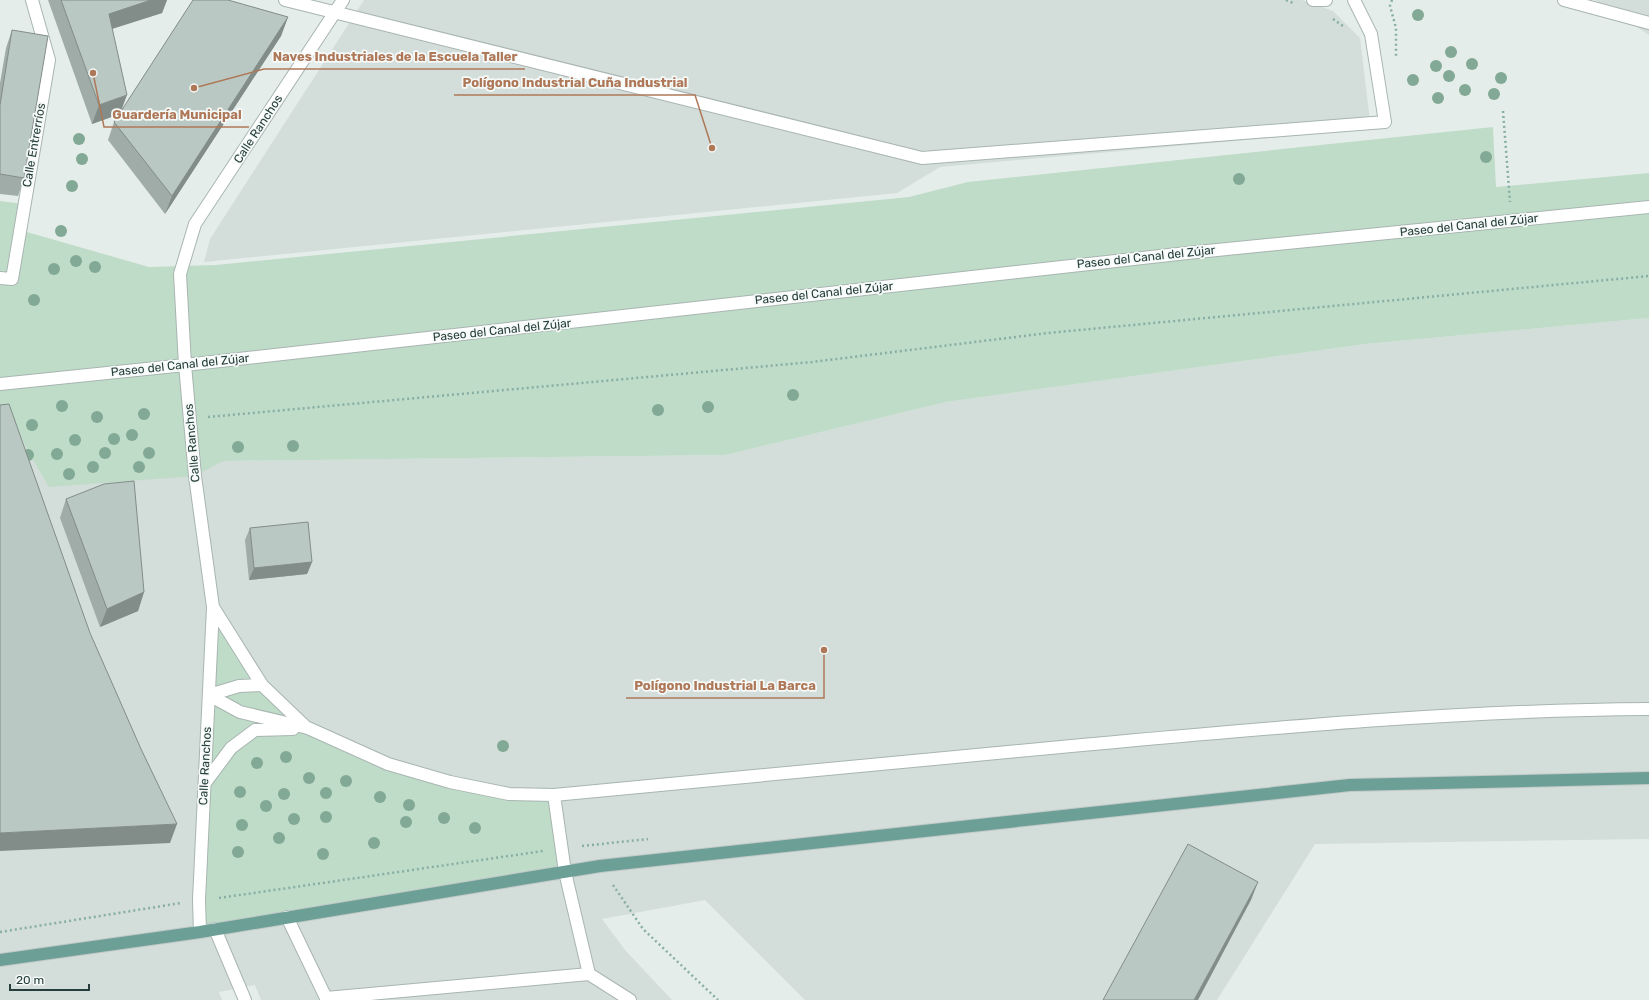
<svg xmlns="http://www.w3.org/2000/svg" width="1649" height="1000" font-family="Rubik,sans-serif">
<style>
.built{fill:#d3ddd9}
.green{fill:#bfdcc9}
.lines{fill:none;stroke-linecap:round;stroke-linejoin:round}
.minor-casing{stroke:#a8b5b1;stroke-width:14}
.major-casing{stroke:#c2c9c8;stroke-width:14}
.path{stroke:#87aea5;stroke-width:2.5;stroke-dasharray:2 3;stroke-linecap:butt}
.minor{stroke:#fff;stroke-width:12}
.major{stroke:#6ca096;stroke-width:12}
.tree{fill:#82a995}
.wall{fill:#a0aca8}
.shaded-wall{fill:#828c88}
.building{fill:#bac8c3;stroke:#828c88}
.labels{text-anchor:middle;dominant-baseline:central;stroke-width:3.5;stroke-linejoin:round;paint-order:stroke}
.street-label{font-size:12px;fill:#253e39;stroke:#f5f9f8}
.leader{fill:none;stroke:#ae7858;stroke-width:1.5}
.callout-dot{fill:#ae7858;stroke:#f5f9f8;stroke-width:1.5}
.callout-label{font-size:13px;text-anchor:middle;font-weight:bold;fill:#ae7858;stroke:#f5f9f8;stroke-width:3.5;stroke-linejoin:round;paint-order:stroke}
</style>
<rect width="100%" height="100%" fill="#e5edea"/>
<path class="built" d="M364,0H1302L1333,11L1360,38L1371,129L940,167L897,193L204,262L210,239Z
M1595,0H1649V35Z
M1649,318V839L1315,844L1217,1000H805L705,900L602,919L625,950L672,1000H261L255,985L219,992L222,1000H0V418L223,461L725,455L946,402L1367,344Z"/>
<path class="green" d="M1493,127L1496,187L1649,173V318L1366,344L946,402L725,455L223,461L195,476L49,487L8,417L0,418V201L24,204L20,230L149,267L216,265L909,197L968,182Z
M213,607L262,685L308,728L450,782L554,795L565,872L200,932Z"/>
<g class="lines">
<defs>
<path id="minor" d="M285,0L922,158L1385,122L1371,34L1354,0
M1313,0H1326
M1564,0L1649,23
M0,278L12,279L49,60L32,0
M0,384L185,365L1187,253L1649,207
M213,607L262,685L307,728
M262,685L239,686L209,695L240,712L308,728L388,764L450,782L509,794L554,795C730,779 906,762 1082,745C1270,728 1459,710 1649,709
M205,783L231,748L255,730L293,729
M554,795L565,872L589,974L630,1000
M287,917L327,1000
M215,929L245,1000
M200,932L199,900L213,607L195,476L185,365L180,274L195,224L343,0
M326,998L589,974"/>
<path id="major" d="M0,960L200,932L600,866L1350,785L1649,778"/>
</defs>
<use href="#minor" class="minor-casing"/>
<use href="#major" class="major-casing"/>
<path class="path" d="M1286,0L1293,3
M1392,0L1390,6L1396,28V56
M1333,19L1343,26
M1503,111L1510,202
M208,417L812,362L1048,333L1649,276
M582,846L648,839
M613,885L643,929L718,1000
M219,898L543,851
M0,932L181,903"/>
<use href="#minor" class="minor"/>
<use href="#major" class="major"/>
</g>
<g class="tree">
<circle cx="1418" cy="15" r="6"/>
<circle cx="1451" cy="52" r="6"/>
<circle cx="1472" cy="64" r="6"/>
<circle cx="1436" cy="66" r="6"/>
<circle cx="1449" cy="76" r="6"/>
<circle cx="1501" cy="78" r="6"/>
<circle cx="1413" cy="80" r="6"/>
<circle cx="1465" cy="90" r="6"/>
<circle cx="1494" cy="94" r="6"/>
<circle cx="1438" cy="98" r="6"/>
<circle cx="79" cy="139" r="6"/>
<circle cx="1486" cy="157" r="6"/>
<circle cx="82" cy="159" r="6"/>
<circle cx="1239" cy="179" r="6"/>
<circle cx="72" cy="186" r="6"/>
<circle cx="61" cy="231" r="6"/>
<circle cx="76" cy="261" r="6"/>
<circle cx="95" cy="267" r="6"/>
<circle cx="54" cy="269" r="6"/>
<circle cx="34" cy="300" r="6"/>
<circle cx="793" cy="395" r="6"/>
<circle cx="62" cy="406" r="6"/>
<circle cx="708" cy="407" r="6"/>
<circle cx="658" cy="410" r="6"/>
<circle cx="144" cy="414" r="6"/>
<circle cx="97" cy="417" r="6"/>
<circle cx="32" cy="425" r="6"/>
<circle cx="132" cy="435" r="6"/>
<circle cx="114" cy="439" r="6"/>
<circle cx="75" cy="440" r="6"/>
<circle cx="293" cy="446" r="6"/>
<circle cx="238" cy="447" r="6"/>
<circle cx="105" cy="453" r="6"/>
<circle cx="149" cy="453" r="6"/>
<circle cx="57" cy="454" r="6"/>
<circle cx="28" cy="455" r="6"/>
<circle cx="93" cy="467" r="6"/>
<circle cx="139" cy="467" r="6"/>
<circle cx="69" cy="474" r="6"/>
<circle cx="503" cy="746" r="6"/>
<circle cx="286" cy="757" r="6"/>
<circle cx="257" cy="763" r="6"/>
<circle cx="309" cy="778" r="6"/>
<circle cx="346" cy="781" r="6"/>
<circle cx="240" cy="792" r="6"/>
<circle cx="326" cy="793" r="6"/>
<circle cx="284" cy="794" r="6"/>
<circle cx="380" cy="797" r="6"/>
<circle cx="409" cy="805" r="6"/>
<circle cx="266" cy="806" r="6"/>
<circle cx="326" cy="817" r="6"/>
<circle cx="444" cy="818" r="6"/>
<circle cx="294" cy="819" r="6"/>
<circle cx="406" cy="822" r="6"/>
<circle cx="242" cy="825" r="6"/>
<circle cx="475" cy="828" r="6"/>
<circle cx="279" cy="838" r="6"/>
<circle cx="374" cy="843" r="6"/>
<circle cx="238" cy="852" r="6"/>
<circle cx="323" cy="854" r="6"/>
</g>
<path class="wall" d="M48,0H167L162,13L112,29L121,111L288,17L281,36L165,214L108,140L114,122L119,114L92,124Z
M12,30L24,178L18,196L0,194V83L6,48Z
M66,499L144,592L138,611L100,627L60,518Z
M250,528L312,562L307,574L249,580L245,540Z"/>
<path class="shaded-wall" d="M151,0H167L162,13L102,32L109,14Z
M288,17L281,36L165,214L172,196Z
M127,95L120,114L92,124L99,105Z
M312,562L307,574L249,580L254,568Z
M144,592L138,611L100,627L107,609Z
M177,824L170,843L0,851V833Z
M1258,882L1251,900L1198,1000H1194Z"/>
<path class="building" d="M61,0H151L109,14L127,95L99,105Z
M193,0H228L288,17L172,196L114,122Z
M12,30L48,36L24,178L0,174V105Z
M9,404L90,633L141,749L177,824L0,833V405Z
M134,481L144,592L107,609L66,499L104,484Z
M308,522L312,562L254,568L250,528Z
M1188,844L1258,882L1194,1000H1103Z"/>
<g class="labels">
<g class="street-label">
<text transform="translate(258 129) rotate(-57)">Calle Ranchos</text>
<text transform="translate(34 145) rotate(-80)">Calle Entrerríos</text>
<text transform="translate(1469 225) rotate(-6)">Paseo del Canal del Zújar</text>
<text transform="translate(1146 257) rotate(-6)">Paseo del Canal del Zújar</text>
<text transform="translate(824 293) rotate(-6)">Paseo del Canal del Zújar</text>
<text transform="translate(502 330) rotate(-6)">Paseo del Canal del Zújar</text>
<text transform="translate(180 365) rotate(-6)">Paseo del Canal del Zújar</text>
<text transform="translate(192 443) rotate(-95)">Calle Ranchos</text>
<text transform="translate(205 766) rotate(-87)">Calle Ranchos</text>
</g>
</g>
<path class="leader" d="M194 88L264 69H525M712 148L695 95H454M93 73L104 127H249M824 650L824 698H626"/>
<g class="callout-dot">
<circle cx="194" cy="88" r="4"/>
<circle cx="712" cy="148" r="4"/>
<circle cx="93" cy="73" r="4"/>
<circle cx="824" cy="650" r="4"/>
</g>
<g class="callout-label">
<text x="395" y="61">Naves Industriales de la Escuela Taller</text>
<text x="575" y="87">Polígono Industrial Cuña Industrial</text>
<text x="177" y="119">Guardería Municipal</text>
<text x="725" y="690">Polígono Industrial La Barca</text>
</g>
<path d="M10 984v6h79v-6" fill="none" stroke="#253e39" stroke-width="2"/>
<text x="16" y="984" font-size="12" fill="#253e39" stroke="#f5f9f8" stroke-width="3" paint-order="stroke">20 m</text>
</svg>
